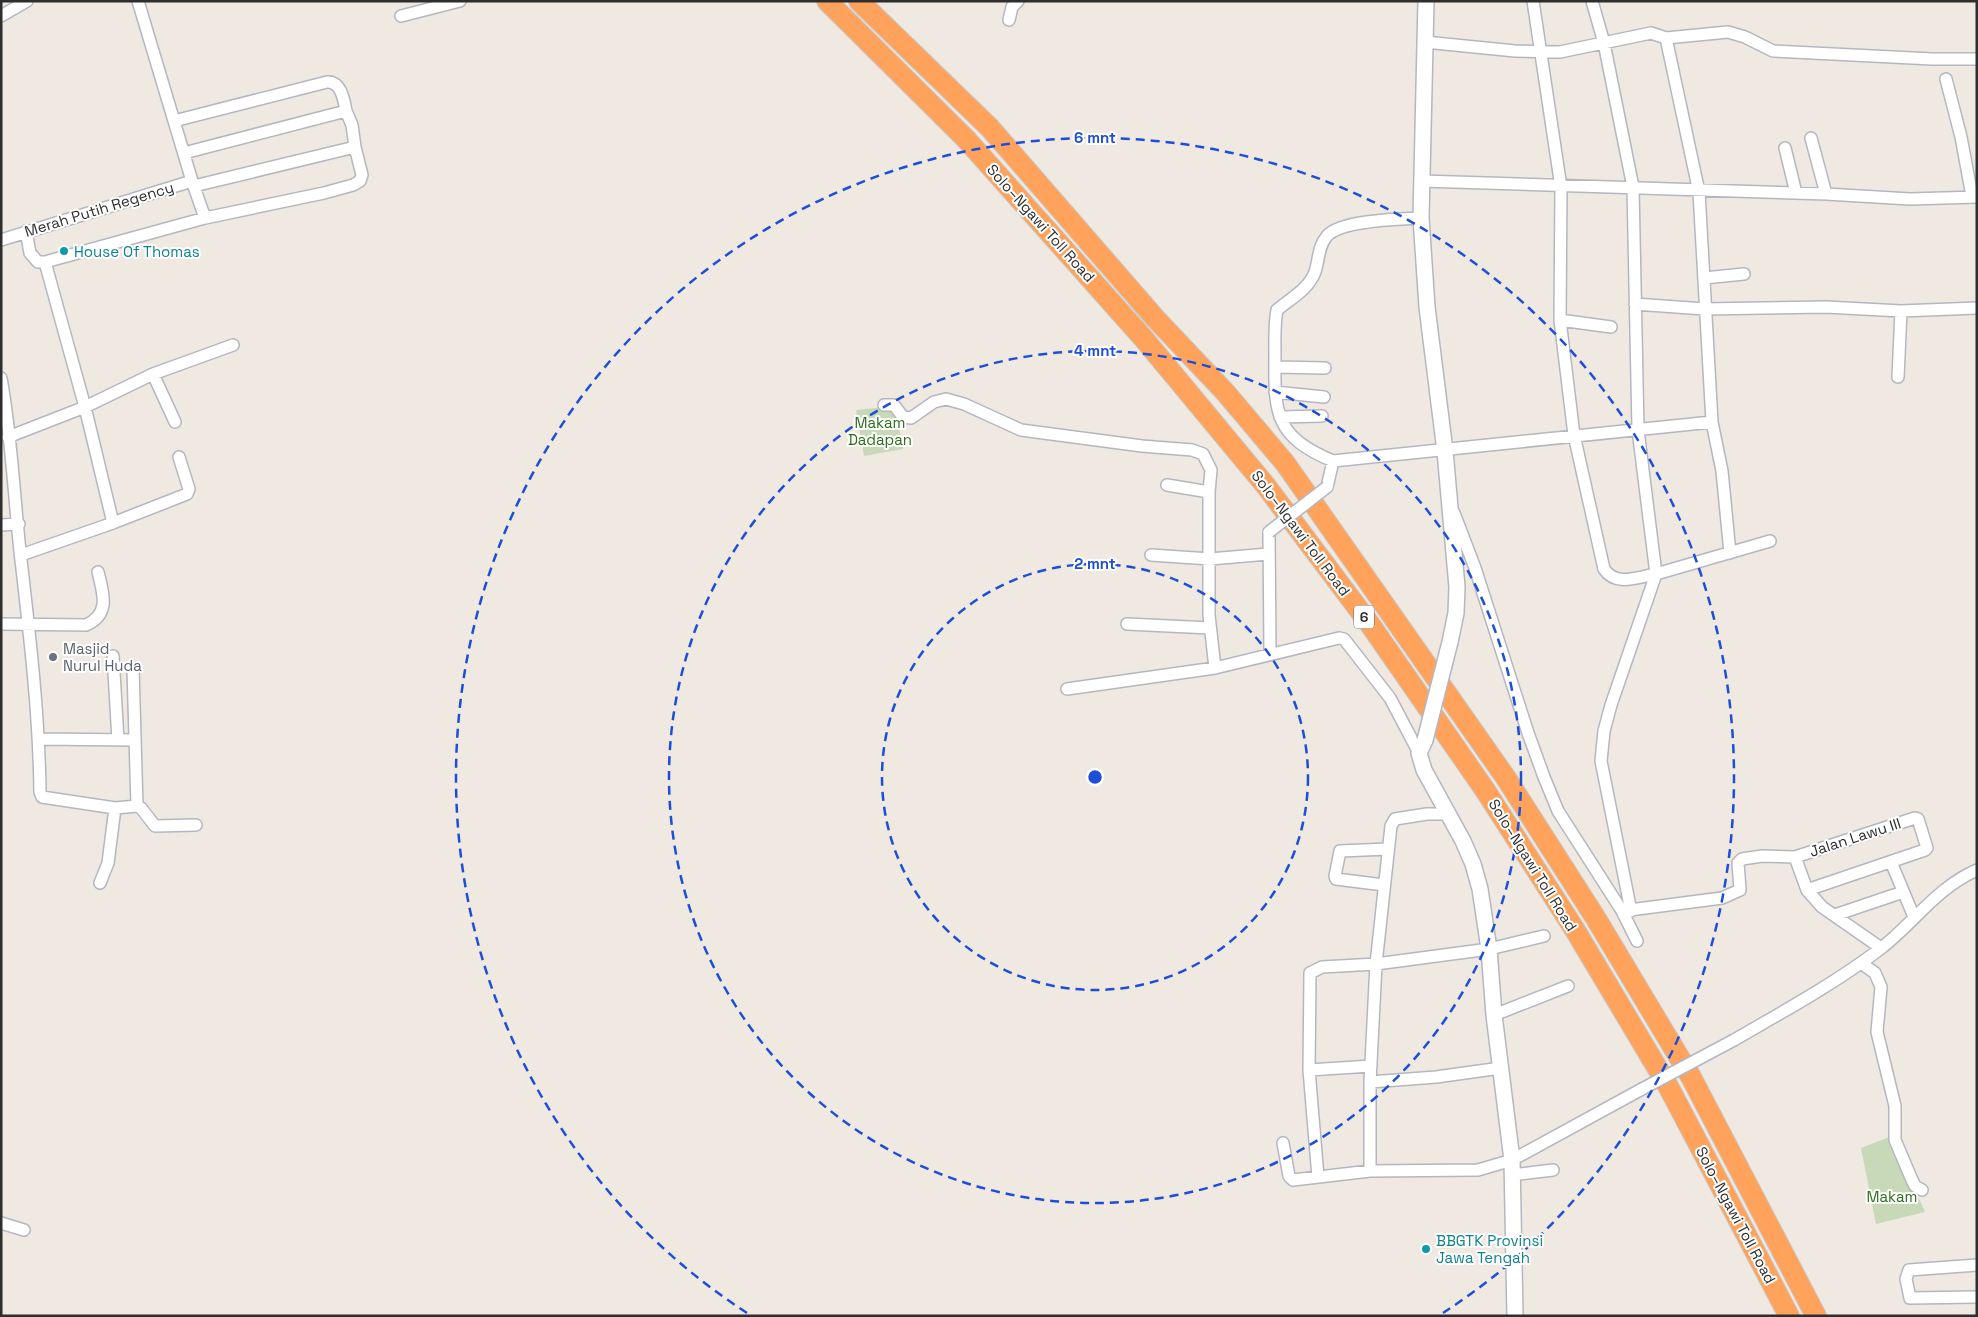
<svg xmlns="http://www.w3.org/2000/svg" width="1978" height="1317" font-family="'Space Grotesk',sans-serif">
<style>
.cemetery{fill:#c8d9b8}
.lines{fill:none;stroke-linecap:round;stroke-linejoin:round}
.street-casing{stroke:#b4b7c1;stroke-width:14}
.secondary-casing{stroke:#b4b7c1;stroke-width:18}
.highway-casing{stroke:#c9c9c9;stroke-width:22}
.street{stroke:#fff;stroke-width:11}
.secondary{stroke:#fff;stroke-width:15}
.highway{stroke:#ffa35c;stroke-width:20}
.street-bridge-casing{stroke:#b4b7c1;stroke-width:14;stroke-linecap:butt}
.secondary-bridge-casing{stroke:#b4b7c1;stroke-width:18;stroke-linecap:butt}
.street-bridge{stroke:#fff;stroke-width:11}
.secondary-bridge{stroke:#fff;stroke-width:15}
.ring{fill:none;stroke:#1d4ed8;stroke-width:2.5;stroke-dasharray:9 6}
.culture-dot{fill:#0f9aa8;stroke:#fff;stroke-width:2}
.worship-dot{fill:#6b7280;stroke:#fff;stroke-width:2}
.labels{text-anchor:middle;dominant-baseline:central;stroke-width:4;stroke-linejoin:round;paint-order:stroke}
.shield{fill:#fff;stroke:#6d6d6d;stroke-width:1}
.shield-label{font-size:14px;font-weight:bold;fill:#2e2e2e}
.street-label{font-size:15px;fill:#2e2e2e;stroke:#fff}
.culture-label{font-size:15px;fill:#0d838f;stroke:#fff;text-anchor:start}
.park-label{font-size:15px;fill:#2c6e1b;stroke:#fff}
.worship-label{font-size:15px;fill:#5b616d;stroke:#fff;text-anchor:start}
.centre{fill:#1d4ed8;stroke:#fff;stroke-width:2.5}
.ring-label{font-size:15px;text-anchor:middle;font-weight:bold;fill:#1d4ed8;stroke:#fff;stroke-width:4;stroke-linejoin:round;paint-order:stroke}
</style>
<rect width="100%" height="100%" fill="#efe9e1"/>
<path class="cemetery" d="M895,406L903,449L864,456L856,410Z
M1892,1136L1925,1212L1876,1224L1861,1148Z"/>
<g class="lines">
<defs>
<path id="street" d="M138,1L192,181
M1533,1L1561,187L1560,320L1574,435L1604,569C1616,587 1638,577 1656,574
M1592,1L1604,43L1633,187L1638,430L1656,574L1770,541
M1,16L27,1
M401,16L460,1
M1009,20L1012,7L1018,1
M1666,38L1699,192L1712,422L1722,471L1730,553
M1425,42L1515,51L1560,52L1651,33L1666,38L1728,32L1745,37L1773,51L1932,59H1977
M1946,79L1961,137L1972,196
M346,111L352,125L355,147
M174,121L327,82C341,81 344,100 346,111L184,153
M1811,138L1826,194
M1785,148L1796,193
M1422,181L1826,194L1910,199L1977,197
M1421,218C1400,219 1341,220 1327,236C1318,246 1319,260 1315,272C1308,290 1291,298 1277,310C1274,325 1275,341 1275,357C1274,415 1276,437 1333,461L1712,422
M26,231L30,253L38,262H45L205,218L324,193L353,185L360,181L362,175L355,147L194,186
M1,240L192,181L205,218
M45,262L85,407L113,523
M1704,278L1744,274
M1635,304L1704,309L1826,307L1901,311L1977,308
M1560,320L1611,327
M1275,367L1325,368
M153,374L175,422
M1898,377L1901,311
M1,378C12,438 14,500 21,560C30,638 39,714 40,792L42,797L115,808L137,806L133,668
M1275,392L1324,397
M884,405H894L903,417L911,418L934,402L946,399L964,404L1021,430L1142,446L1192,450L1203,454L1211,470L1209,492V615L1215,668
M1280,417L1322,416
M8,437L85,407L153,374L233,345
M1167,485L1209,492
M1327,487L1333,461
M1454,513L1475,568L1528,733L1544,777L1558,811L1622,911L1722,898L1740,890L1738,863L1742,859L1762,856L1795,857L1915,818L1918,819L1927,848L1925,850L1807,890
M1,525L19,524
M1269,532L1270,653
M21,555L113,523L187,494L189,489L179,457
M1151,555L1210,559L1268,554
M1,624L86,625C111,614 103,593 98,572
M1127,624L1210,628
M113,656L118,740
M1067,689L1215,668L1339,638L1344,639L1390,698L1419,753
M39,739L135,740
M137,806L141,808L155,826L196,825
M1795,857L1807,890L1822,907L1881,948
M1891,862L1914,917
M100,883L108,863L115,808
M1384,885L1336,879L1335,876L1340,851L1388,849
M1622,911L1637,941
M1631,911L1601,761L1604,731L1611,705L1656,574
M1835,915L1903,892
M1861,963L1875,973L1881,987L1877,1032L1895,1106V1140L1912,1180L1915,1186L1922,1190
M1494,1015L1568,986
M1734,1040C1784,1011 1834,984 1880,949C1914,923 1936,888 1977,870
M1309,1070L1371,1066
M1370,1082L1436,1077L1501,1068
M1283,1143L1289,1176L1293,1180L1370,1171L1478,1170L1512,1160L1642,1089
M1370,1171V1082L1376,964L1391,826L1395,819L1427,814H1449
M1512,1175L1553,1170
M1318,1177L1309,1070L1310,973L1322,967L1376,964L1489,949L1544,936
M1,1223L24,1230
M1977,1265L1909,1270L1906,1279L1910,1298L1977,1297"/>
<path id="secondary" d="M1426,1L1421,218L1427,307L1445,451L1457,587L1456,613L1450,642
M1425,740L1419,753L1424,770L1463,841L1473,864L1480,889L1489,949L1494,1015L1512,1160L1515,1316"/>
<path id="highway" d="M827,1L966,139L1144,339L1266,486L1369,623L1485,790L1575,930L1668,1086L1789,1316
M859,1L990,128L1155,318L1225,392L1285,463L1506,778L1595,917L1691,1077L1816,1316"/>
</defs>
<use href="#street" class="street-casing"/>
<use href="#secondary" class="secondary-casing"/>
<use href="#highway" class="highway-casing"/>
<use href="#street" class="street"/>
<use href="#secondary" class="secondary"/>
<use href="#highway" class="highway"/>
<defs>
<path id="street-bridge" d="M1269,532L1327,487
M1642,1089L1734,1040"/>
<path id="secondary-bridge" d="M1425,740L1450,642"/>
</defs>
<use href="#street-bridge" class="street-bridge-casing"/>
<use href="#secondary-bridge" class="secondary-bridge-casing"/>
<use href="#street-bridge" class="street-bridge"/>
<use href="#secondary-bridge" class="secondary-bridge"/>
</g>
<g class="ring">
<circle cx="1095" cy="777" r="213"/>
<circle cx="1095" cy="777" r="426"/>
<path d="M747 1313A639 639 0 1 1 1443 1313"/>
</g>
<g class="culture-dot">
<circle cx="64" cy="251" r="5"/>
<circle cx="1426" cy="1249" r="5"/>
</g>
<circle class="worship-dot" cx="53" cy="657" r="5"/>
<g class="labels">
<rect class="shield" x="1354" y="605.5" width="20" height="23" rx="4"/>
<g class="shield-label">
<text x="1364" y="617">6</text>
</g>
<g class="street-label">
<text transform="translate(99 209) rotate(-17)">Merah Putih Regency</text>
<text transform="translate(1041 223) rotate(48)">Solo–Ngawi Toll Road</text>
<text transform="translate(1301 533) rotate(53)">Solo–Ngawi Toll Road</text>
<text transform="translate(1855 837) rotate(-18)">Jalan Lawu III</text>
<text transform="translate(1533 865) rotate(58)">Solo–Ngawi Toll Road</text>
<text transform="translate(1736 1215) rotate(62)">Solo–Ngawi Toll Road</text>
</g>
<g class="culture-label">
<text x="74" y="251">House Of Thomas</text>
<text x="1436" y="1240">BBGTK Provinsi<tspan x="1436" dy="17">Jawa Tengah</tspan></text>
</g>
<g class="park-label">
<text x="880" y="422">Makam<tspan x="880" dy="17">Dadapan</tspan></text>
<text x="1892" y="1196">Makam</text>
</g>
<g class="worship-label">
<text x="63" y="648">Masjid<tspan x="63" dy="17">Nurul Huda</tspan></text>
</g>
</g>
<circle cx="1095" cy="777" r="8" class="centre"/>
<g class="ring-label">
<text x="1095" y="143">6 mnt</text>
<text x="1095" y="356">4 mnt</text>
<text x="1095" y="569">2 mnt</text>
</g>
<rect width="1978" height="1317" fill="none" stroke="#2e2e2e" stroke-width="5"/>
</svg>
